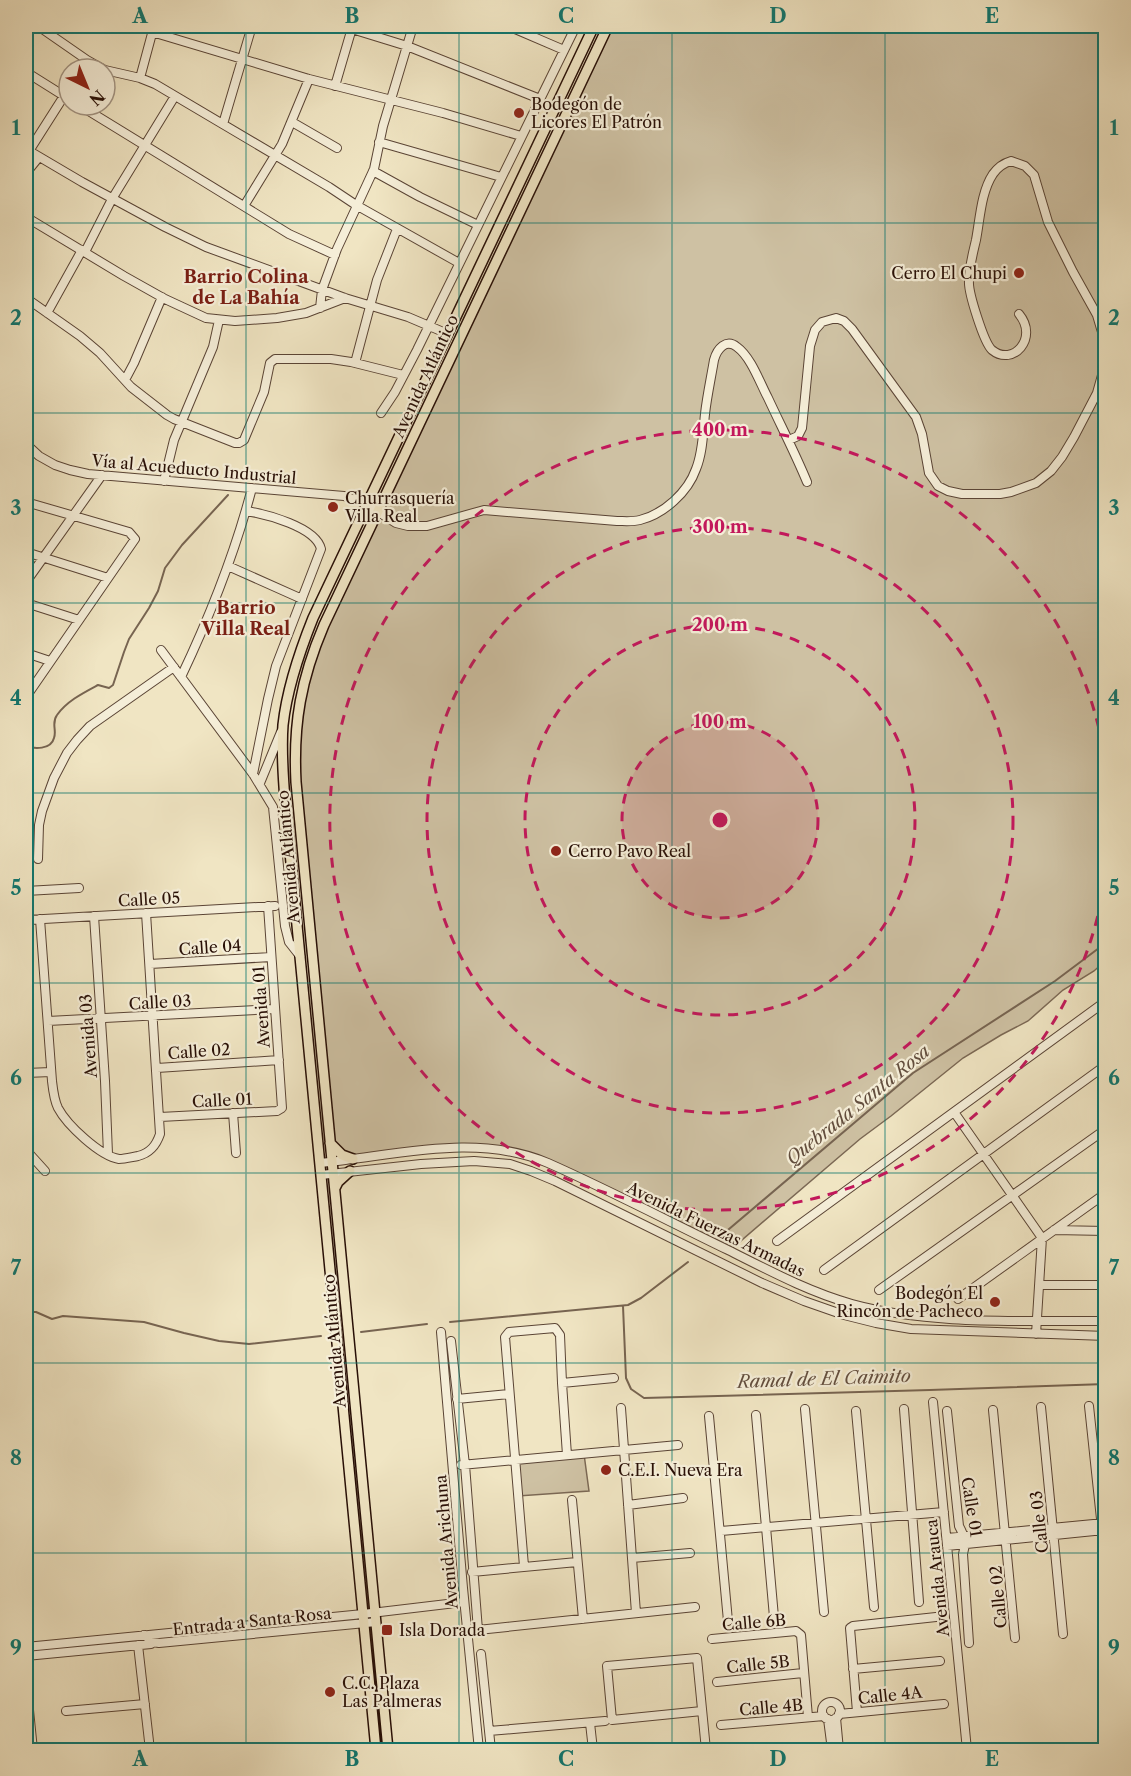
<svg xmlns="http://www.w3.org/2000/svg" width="1131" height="1776" font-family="'Libre Caslon Text',serif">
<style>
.green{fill:#cec1a3;stroke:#7b6854;stroke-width:1.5}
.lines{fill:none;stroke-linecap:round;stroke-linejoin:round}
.stream{stroke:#776451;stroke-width:2}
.minor-casing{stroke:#5a4435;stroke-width:10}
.major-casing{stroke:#280f06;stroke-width:12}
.minor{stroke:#f5eed8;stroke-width:8}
.major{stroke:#f0e5c3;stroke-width:9}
.grid{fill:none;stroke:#0f766e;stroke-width:1.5;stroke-opacity:0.55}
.ring{fill:none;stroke:#c2185b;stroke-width:3;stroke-dasharray:10 8}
.poi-dot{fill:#8f2418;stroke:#f5eed8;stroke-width:2}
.labels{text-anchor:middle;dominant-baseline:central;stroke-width:4.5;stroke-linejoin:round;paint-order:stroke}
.poi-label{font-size:16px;fill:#280f06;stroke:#f5eed8;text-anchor:start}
.street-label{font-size:16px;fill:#280f06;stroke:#f5eed8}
.neighbourhood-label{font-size:18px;font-weight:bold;fill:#7a1f14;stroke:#f5eed8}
.water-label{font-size:18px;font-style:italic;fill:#634e3e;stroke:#f5eed8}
.centre{fill:#c2185b;stroke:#f5eed8;stroke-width:3}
.ring-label{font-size:18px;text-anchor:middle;font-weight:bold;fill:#c2185b;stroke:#f5eed8;stroke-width:4.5;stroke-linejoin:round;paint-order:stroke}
.neatline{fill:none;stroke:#0f766e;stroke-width:2}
.grid-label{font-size:20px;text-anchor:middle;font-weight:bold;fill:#0f766e}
</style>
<rect width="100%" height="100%" fill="#f0e5c3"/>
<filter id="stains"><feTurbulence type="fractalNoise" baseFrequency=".00333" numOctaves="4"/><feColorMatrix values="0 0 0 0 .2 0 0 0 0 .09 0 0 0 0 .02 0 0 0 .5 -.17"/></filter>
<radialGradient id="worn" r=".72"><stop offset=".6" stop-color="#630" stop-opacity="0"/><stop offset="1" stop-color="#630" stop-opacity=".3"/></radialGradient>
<path class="green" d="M608,26H1105V961L1094,971L1063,990L1028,1021L1001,1035L963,1058L891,1116L860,1139L729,1251L559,1168L483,1147L353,1159L334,1148L296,782L306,674Z
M584,1454L589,1491L518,1496L515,1460Z"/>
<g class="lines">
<path class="stream" d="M26,746C34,749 51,750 54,738C57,730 51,723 57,715C67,701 83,693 98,685L109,688L113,685L124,652L129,639L149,608L158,591L165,568L182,545L228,495
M722,1235L913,1073L1055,981L1099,948L1106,941
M623,1306L626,1378L631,1389L644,1398L930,1390L1106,1384
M26,1312H36L52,1319L63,1316L144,1322L184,1333L219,1341L249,1344L321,1336
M450,1322L628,1305L641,1298L688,1262
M361,1332L427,1324"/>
<defs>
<path id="minor" d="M38,26L87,60L103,69
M342,26L407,46L540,99
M508,26L564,50
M152,32L309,79L443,113L521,136
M105,70L140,78L155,84L329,187L356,205L459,263
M26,72L69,99
M140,78L154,26
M335,86L352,28
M79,105L289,234L335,255
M292,122L337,148
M223,124L252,26
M379,142L501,177
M26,149L82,182L165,227L206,247L345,298L408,317L448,334
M29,151L64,96
M373,171L420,197L478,225
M26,173L39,157
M244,206L282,144L309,79
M26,217L124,276L165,299L206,318L235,321L277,318L306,313L345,298
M85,252L112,199L175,96
M26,298L80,336L100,353L131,387L167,415L174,419L235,443H239L244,440L264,392L270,363L275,359H331L351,362L403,375
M320,308L322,290L337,249L374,169L383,126L413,26
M47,313L82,250
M355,363L377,280L397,229
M125,380L134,363L162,297
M381,413L395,392L417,350L576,26
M789,440L798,436L802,428L810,346L815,330L822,322L836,318L844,321L852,329L916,417L922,434L929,473L938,486L948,491L962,494H1000L1011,492L1036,483L1051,471L1062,457L1074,437L1097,393L1104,368L1105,342L1097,315L1073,272L1048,222L1034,175L1025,166L1011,161C1004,163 998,167 993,174C981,192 980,219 976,240C973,253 969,267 969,281C968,292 984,343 992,350C1013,367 1039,338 1019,314
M26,444L39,456L55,465L70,470L88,474L344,496L362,502L396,523L408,526H427L484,510L617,521C624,521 632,522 640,520C664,514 688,492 696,469C703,452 703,432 705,414C707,396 711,378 714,360C717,349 726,338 737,347C751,357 760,383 768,398C781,426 795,453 807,482
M164,481L174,440L213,347L219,320
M26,502L129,532L135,539L26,697
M246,511C266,514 316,527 321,549L276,666L268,699L253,774
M26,552L108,578
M228,566L302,599
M26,582L102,475
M26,603L79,620
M161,650L253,774L273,807L285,926L289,942L300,956
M26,653L50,661
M181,677C210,616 235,553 252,488
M260,783L281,732
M38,859L39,825L42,811L54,778L67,753L77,740L90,726L174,667
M26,891L79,888
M94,916L105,1081L108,1154
M40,919L52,1081C53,1090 54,1100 58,1108C67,1125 100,1156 119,1159C125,1159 132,1157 138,1156C150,1153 156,1146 160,1134L146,913
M26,920L275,906
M150,964L271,957
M48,1021L275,1009
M157,1068L279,1060
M26,1073L51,1072
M954,1112L1042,1238L1036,1334
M233,1113L236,1153
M160,1117L277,1111L282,1108L268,906
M26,1150L45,1171
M320,1163C395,1156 476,1132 548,1163C609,1190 668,1221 728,1250C768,1270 809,1292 852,1304C933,1326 1023,1320 1106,1321
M321,1175L421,1164L474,1161L510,1164L531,1171L555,1181L762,1283L804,1301L844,1315L876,1323L911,1329L1106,1336
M1054,1230L1106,1231
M777,1241L1106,1001
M824,1270L1106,1065
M1039,1285H1106
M879,1290L1106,1129
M958,1299L1106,1193
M441,1332L463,1588L479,1750
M451,1341L465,1465L478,1630L695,1607
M562,1383L614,1378
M457,1399L509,1394
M933,1402L967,1750
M1089,1406L1106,1566
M1041,1407L1063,1634
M621,1408L636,1613
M805,1409L824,1612
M904,1409L919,1602
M993,1410L1015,1638
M856,1411L874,1607
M947,1411L959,1526C965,1537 966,1543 963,1554L969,1643
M756,1415L774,1617
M709,1416L728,1621
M461,1465L678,1445
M572,1500L583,1619
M628,1505L683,1498
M721,1531L944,1512
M947,1538L1104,1523
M947,1546L1104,1530
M632,1558L690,1553
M524,1566L505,1337L509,1332L555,1328L560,1335L562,1383L567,1455
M472,1572L577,1562
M144,1635L153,1642L159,1643L376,1622
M712,1639L796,1631L801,1635L808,1717
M138,1645L150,1750
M26,1647L363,1614L464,1602
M481,1654L491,1750
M26,1656L151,1644
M853,1669L940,1661
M26,1680L33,1750
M717,1682L803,1673
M822 1711a9 9 0 1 1 18 0a9 9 0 1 1-18 0Z
M66,1711L145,1704
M702,1711L612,1720L607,1666L697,1658L706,1750
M857,1712L850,1628L853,1626L936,1617
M839,1714L944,1704
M836,1718L839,1750
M828,1719L832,1750
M590,1723L593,1750
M721,1725L824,1716
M489,1731L605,1721
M913,1750L948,1747"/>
<path id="major" d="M330,1143L342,1155L353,1159
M335,1188L338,1182L350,1171
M376,1750L285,800C283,775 281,750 283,725C287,688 299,653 313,618L594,26
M388,1750L296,782C293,723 301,679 324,625L608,26"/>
</defs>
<use href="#minor" class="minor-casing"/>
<use href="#major" class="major-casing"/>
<use href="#minor" class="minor"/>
<use href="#major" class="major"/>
</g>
<path class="grid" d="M246,26V1750M459,26V1750M672,26V1750M885,26V1750M26,223H1106M26,413H1106M26,603H1106M26,793H1106M26,983H1106M26,1173H1106M26,1363H1106M26,1553H1106"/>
<circle cx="720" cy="820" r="98" fill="#c2185b" fill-opacity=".12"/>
<g class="ring">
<circle cx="720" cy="820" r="98"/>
<circle cx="720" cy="820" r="195"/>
<circle cx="720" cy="820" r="293"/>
<path d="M1105 881A390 390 0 1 1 1105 759"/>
</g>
<g class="poi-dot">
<circle cx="519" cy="113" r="6"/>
<circle cx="1019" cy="273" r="6"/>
<circle cx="333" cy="507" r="6"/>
<circle cx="556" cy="851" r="6"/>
<circle cx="995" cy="1302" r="6"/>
<circle cx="606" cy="1470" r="6"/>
<rect x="381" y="1624" width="12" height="12" rx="3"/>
<circle cx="330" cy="1692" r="6"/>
</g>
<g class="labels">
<g class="poi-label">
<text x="531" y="104">Bodegón de<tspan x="531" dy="18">Licores El Patrón</tspan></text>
<text x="1007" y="273" text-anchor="end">Cerro El Chupi</text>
<text x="345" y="498">Churrasquería<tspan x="345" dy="18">Villa Real</tspan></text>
<text x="568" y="851">Cerro Pavo Real</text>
<text x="983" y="1293" text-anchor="end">Bodegón El<tspan x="983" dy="18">Rincón de Pacheco</tspan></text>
<text x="618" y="1470">C.E.I. Nueva Era</text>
<text x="399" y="1630">Isla Dorada</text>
<text x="342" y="1683">C.C. Plaza<tspan x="342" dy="18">Las Palmeras</tspan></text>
</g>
<g class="street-label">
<text transform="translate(425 376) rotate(-65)">Avenida Atlántico</text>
<text transform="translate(194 469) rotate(5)">Vía al Acueducto Industrial</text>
<text transform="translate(288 857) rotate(-95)">Avenida Atlántico</text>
<text transform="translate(149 899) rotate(-3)">Calle 05</text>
<text transform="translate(210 947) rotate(-4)">Calle 04</text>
<text transform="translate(160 1002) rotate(-3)">Calle 03</text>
<text transform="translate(261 1007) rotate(-94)">Avenida 01</text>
<text transform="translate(88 1036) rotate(-94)">Avenida 03</text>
<text transform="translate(199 1051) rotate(-4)">Calle 02</text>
<text transform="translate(222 1100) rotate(-3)">Calle 01</text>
<text transform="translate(716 1229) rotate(26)">Avenida Fuerzas Armadas</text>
<text transform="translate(334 1341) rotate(-95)">Avenida Atlántico</text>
<text transform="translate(972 1507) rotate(81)">Calle 01</text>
<text transform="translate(1039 1522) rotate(-96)">Calle 03</text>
<text transform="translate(446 1542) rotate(-95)">Avenida Arichuna</text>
<text transform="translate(937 1578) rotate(-96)">Avenida Arauca</text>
<text transform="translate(998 1597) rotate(-95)">Calle 02</text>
<text transform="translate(252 1621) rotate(-6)">Entrada a Santa Rosa</text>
<text transform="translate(754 1622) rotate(-5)">Calle 6B</text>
<text transform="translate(758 1664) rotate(-6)">Calle 5B</text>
<text transform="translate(890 1695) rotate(-6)">Calle 4A</text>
<text transform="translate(771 1707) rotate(-5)">Calle 4B</text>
</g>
<g class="neighbourhood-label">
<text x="246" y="277">Barrio Colina<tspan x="246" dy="21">de La Bahía</tspan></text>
<text x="246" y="608">Barrio<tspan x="246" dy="21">Villa Real</tspan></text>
</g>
<g class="water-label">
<text transform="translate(858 1105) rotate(-39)">Quebrada Santa Rosa</text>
<text transform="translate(824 1379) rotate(-2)">Ramal de El Caimito</text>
</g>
</g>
<circle cx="720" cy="820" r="9" class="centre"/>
<g class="ring-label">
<text x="720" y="436">400 m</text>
<text x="720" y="533">300 m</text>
<text x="720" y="631">200 m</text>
<text x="720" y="728">100 m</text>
</g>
<rect width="1131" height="1776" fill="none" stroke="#f0e5c3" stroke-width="66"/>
<g transform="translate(87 87) rotate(137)"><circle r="28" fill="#f5eed8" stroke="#a39584" stroke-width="1.5"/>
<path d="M0-4.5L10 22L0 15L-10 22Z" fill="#8f2418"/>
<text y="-9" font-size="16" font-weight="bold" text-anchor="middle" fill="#280f06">N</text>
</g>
<rect x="33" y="33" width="1065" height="1710" class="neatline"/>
<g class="grid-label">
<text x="140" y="23">A</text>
<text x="352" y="23">B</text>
<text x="566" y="23">C</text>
<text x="778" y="23">D</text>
<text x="992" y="23">E</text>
<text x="16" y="135">1</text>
<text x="1114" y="135">1</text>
<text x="16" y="325">2</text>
<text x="1114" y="325">2</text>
<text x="16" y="515">3</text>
<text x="1114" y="515">3</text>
<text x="16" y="705">4</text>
<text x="1114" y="705">4</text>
<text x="16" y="895">5</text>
<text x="1114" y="895">5</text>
<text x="16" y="1085">6</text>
<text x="1114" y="1085">6</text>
<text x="16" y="1275">7</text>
<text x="1114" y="1275">7</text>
<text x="16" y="1465">8</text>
<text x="1114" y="1465">8</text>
<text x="16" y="1655">9</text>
<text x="1114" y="1655">9</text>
<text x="140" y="1766">A</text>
<text x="352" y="1766">B</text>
<text x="566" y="1766">C</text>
<text x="778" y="1766">D</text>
<text x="992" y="1766">E</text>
</g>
<rect width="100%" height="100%" filter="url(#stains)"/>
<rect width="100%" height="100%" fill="url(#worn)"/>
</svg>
